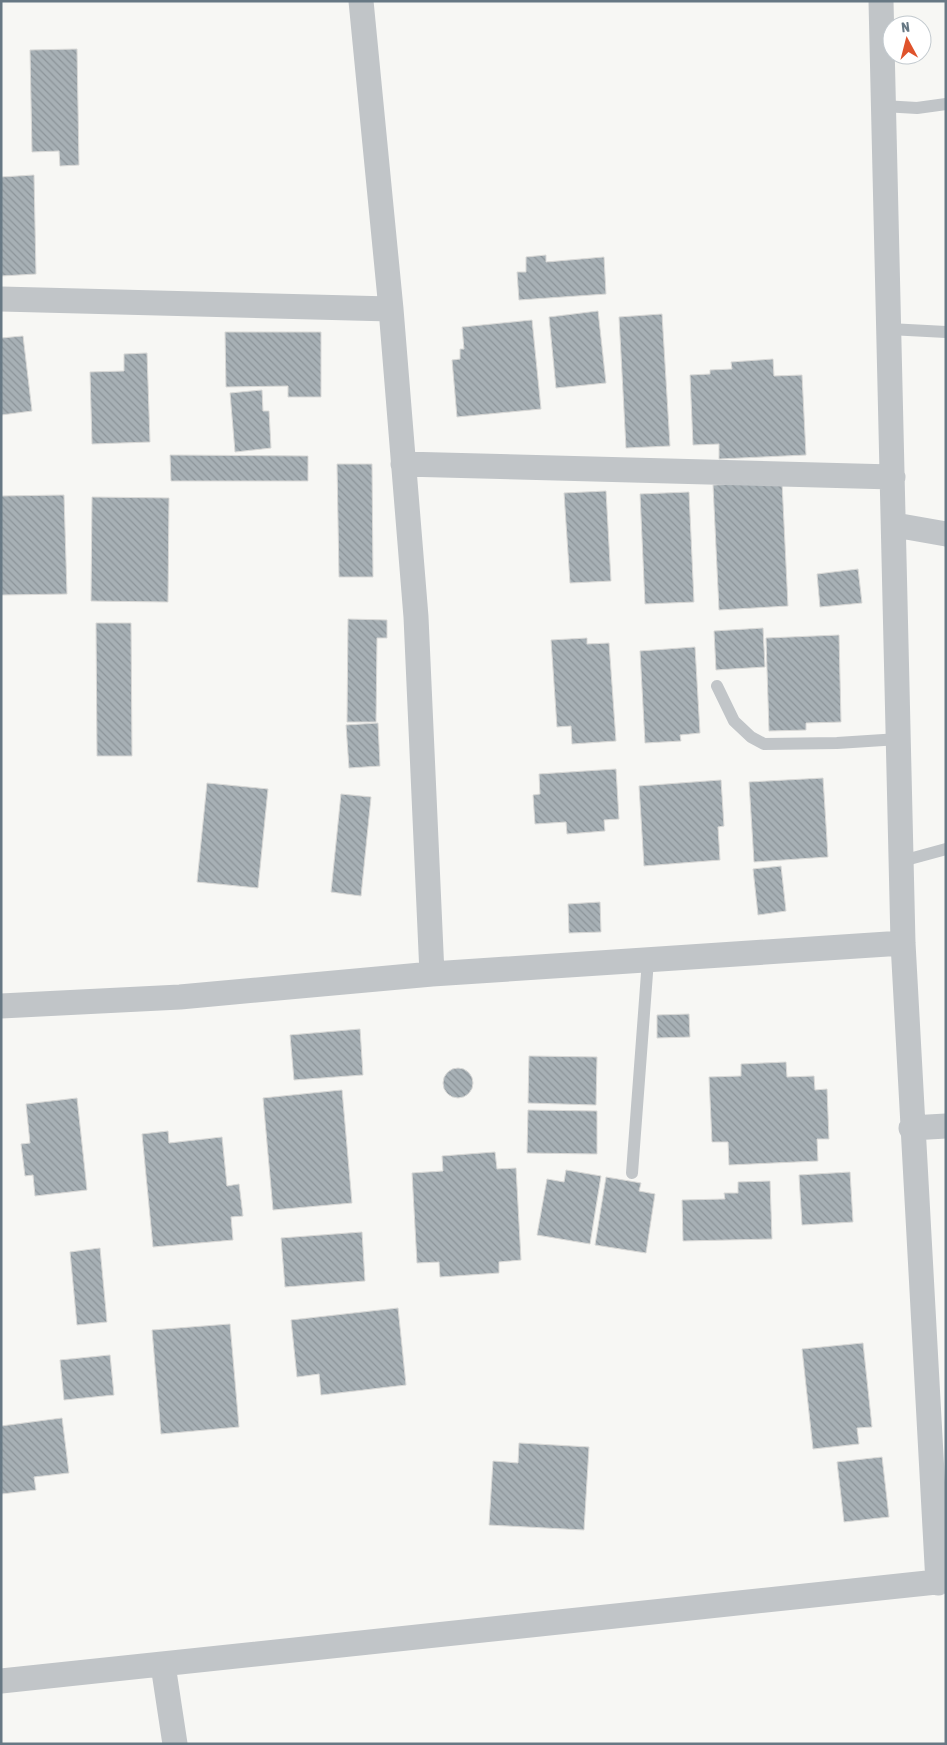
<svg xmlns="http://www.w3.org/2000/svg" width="947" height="1745" font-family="'Asap Condensed',sans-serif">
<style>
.building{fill:url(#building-back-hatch);stroke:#d9d9d7}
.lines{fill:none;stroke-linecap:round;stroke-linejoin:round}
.lane{stroke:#c1c5c8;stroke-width:12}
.street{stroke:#c1c5c8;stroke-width:25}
</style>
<defs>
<pattern id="building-back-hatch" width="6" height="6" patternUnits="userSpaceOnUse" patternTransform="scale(1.25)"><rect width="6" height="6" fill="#a7b0b5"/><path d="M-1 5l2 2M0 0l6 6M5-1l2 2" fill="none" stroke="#8c9499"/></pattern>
</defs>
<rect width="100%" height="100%" fill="#f7f7f4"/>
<path class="building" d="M77,49L79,165L60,166L59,151L32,152L30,50Z
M34,175L36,274L1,276V177Z
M546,255V262L604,257L606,294L519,300L517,272H526V257Z
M598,311L606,383L556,388L549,317Z
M662,314L670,446L626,448L619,317Z
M532,320L541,409L457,417L452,360L460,359V349H464L462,327Z
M225,332H321V397H288V386L226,387Z
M23,336L32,411L1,415V338Z
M147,353L150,442L92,444L90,372L124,371V354Z
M773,359L774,376L802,375L806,455L719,459V444L693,445L690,375L710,374V370L732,369L731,362Z
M262,390L263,411H269L271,448L235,452L230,393Z
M170,455L308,456V481H171Z
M337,464H372L373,577H339Z
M782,482L788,606L719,610L713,485Z
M606,491L611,581L570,583L564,493Z
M689,492L694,602L645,604L640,494Z
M64,495L67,594L1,595V496Z
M92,497L169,498L168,602L91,601Z
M858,569L862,603L820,607L817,574Z
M348,619L387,620V638H377L376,722H347Z
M96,623H131L132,756H97Z
M763,628L765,667L716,670L714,631Z
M839,635L841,722L806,723V730L769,731L766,638Z
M587,638V644L609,643L616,741L572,744L571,726L557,727L551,640Z
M695,647L700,733L680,735L681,741L645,743L640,651Z
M378,723L380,766L349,768L346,725Z
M616,769L619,819L604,820L605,831L567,834L566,822L535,824L533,795L540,794L539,774Z
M823,778L828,857L754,862L749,782Z
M721,780L724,826L718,827L720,860L644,866L639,786Z
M207,783L268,789L258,888L197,882Z
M341,794L371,797L361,896L331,892Z
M781,866L786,911L758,915L753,869Z
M600,902L601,932L569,933L568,904Z
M689,1014L690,1037L657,1038V1015Z
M360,1029L363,1075L294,1080L290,1035Z
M529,1056L597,1057L596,1105L528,1103Z
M786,1062L787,1077L814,1076L815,1090L827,1089L829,1139H817L818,1161L729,1165L728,1142H712L709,1077L741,1076V1064Z
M443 1083a15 15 0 1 1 30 0a15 15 0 1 1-30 0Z
M342,1090L352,1203L273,1210L263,1098Z
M77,1098L87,1190L35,1196L33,1175L25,1176L21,1144L30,1143L26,1104Z
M528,1110L597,1111V1154L527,1153Z
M168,1131L169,1143L222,1137L227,1186L239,1184L243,1216L231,1217L233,1240L153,1247L142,1134Z
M495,1152L497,1169L516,1168L521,1260L499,1262V1273L440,1277L439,1262L417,1263L412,1173L443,1171L442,1156Z
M566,1170L601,1176L590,1244L537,1235L547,1179L564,1182Z
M850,1172L853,1222L802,1225L799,1175Z
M606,1177L641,1183L639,1191L655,1194L646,1253L595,1245Z
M770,1181L772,1239L683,1241L682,1200L725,1199L724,1193H738V1182Z
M362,1232L365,1281L285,1287L281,1238Z
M100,1248L107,1322L77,1325L70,1252Z
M398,1308L406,1385L321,1395L319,1374L297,1377L291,1320Z
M230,1324L239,1427L161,1434L152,1330Z
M863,1343L872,1427L857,1428L859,1444L813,1449L802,1349Z
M110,1355L114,1395L64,1400L60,1360Z
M62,1418L69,1473L34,1477L36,1490L1,1494V1426Z
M519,1443L589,1447L584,1530L489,1525L493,1461L518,1463Z
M882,1457L889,1517L844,1522L837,1462Z"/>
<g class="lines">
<path class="lane" d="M883,106L917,108L946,104
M889,329L946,332
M717,686L734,721L751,737L764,744L837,743L899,739
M902,861L946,849
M632,1173L648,960"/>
<path class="street" d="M361,1L391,309L416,617L432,974
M881,1L903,943L938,1583
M1,299L391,309
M403,464L893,477
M895,525L946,534
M1,1006L180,997L432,974L903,943
M911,1128L946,1126
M163,1665L175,1744
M1,1681L946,1581"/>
</g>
<rect width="947" height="1745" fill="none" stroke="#677884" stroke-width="5"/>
<g transform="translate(907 40) rotate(353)"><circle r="24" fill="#ffffff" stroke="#c2c9ce"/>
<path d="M0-4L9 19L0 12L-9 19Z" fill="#df532c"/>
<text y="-8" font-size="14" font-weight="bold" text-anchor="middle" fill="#677884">N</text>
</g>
</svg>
